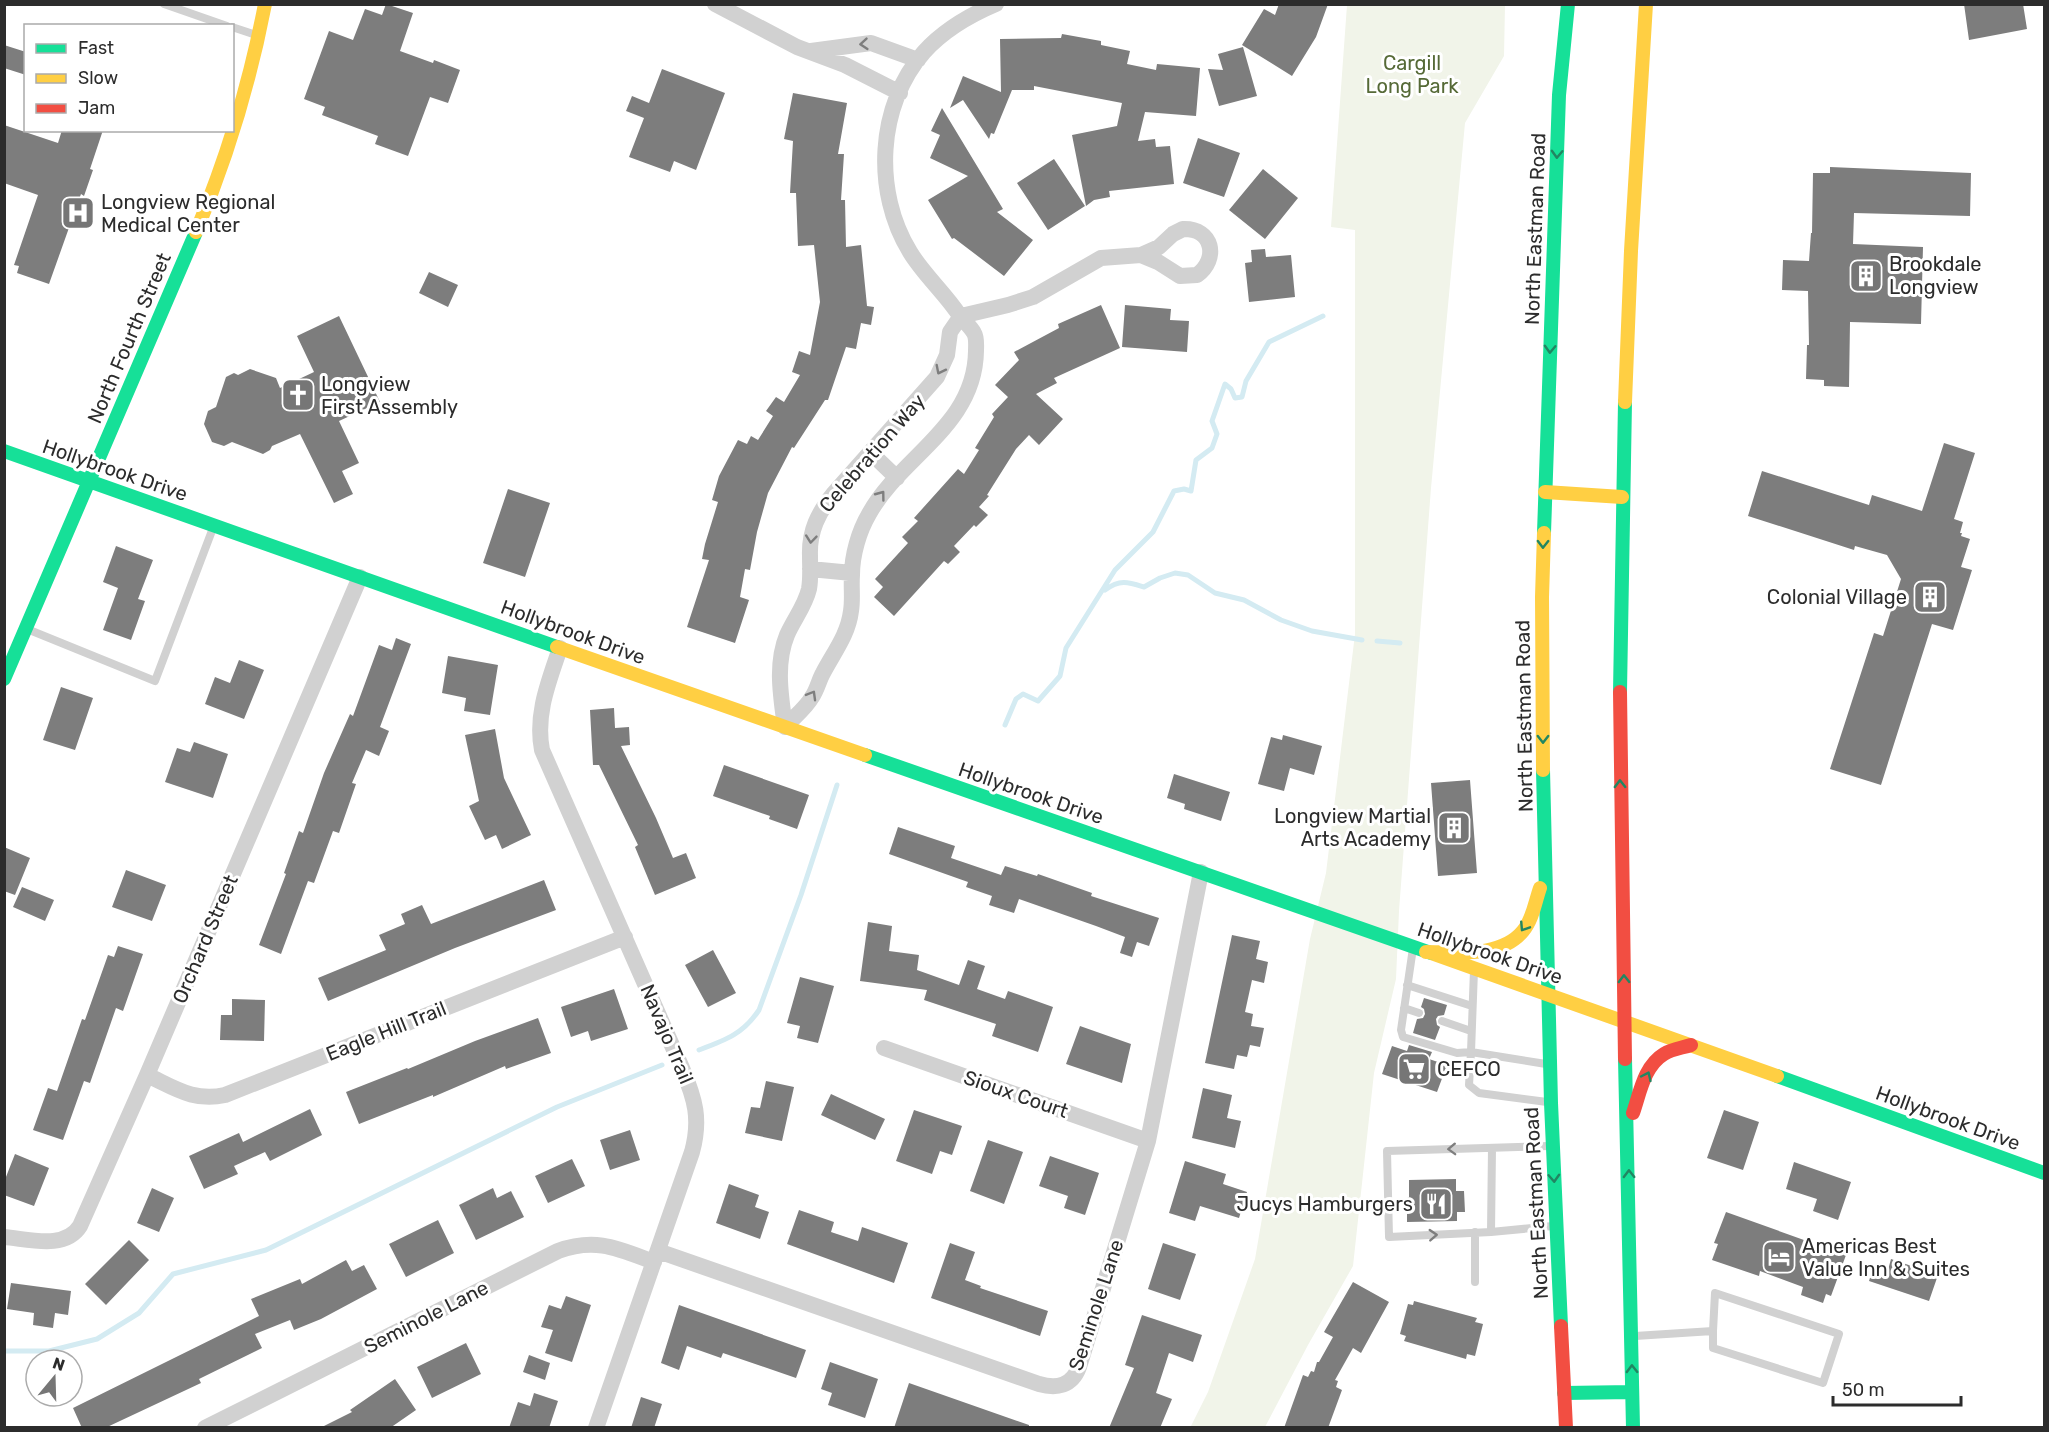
<svg xmlns="http://www.w3.org/2000/svg" width="2049" height="1432" font-family="Rubik,sans-serif">
<style>
.green{fill:#f1f4e9}
.lines{fill:none;stroke-linecap:round;stroke-linejoin:round}
.stream{stroke:#d4ebf2;stroke-width:5}
.building{fill:#7d7d7d}
.lane{stroke:#d1d1d1;stroke-width:8}
.street{stroke:#d1d1d1;stroke-width:16}
.fast{stroke:#16e098;stroke-width:14}
.slow{stroke:#ffcf43;stroke-width:14}
.jam{stroke:#f24e42;stroke-width:14}
.oneway{stroke:#7e7e7e}
.oneway2{stroke:#218662}
.labels{text-anchor:middle;dominant-baseline:central;stroke-width:6;stroke-linejoin:round;paint-order:stroke}
.park-label{font-size:20px;fill:#566a37;stroke:#fff}
.poi-label{font-size:20px;fill:#2c2c2c;stroke:#fff;text-anchor:start}
.street-label{font-size:20px;fill:#2c2c2c;stroke:#fff}
</style>
<rect width="100%" height="100%" fill="#fff"/>
<path class="green" d="M1347,5H1505L1504,56L1465,123L1431,488L1399,911L1396,979L1374,1073L1353,1266L1308,1345L1265,1427L1190,1428L1208,1392L1255,1259L1310,939L1326,873L1355,634V230L1331,227Z"/>
<g class="lines">
<path class="stream" d="M1105,590C1120,579 1128,582 1144,587L1160,578L1175,573L1188,575L1215,593L1244,600L1281,620L1312,631L1362,640
M1377,641L1400,643
M1005,725L1016,699L1023,694L1038,701L1060,676L1066,648L1115,570L1153,532L1174,491L1184,489L1191,491L1196,460L1212,448L1217,434L1212,421L1225,384L1231,389L1235,398L1242,397L1246,381L1269,342L1323,316
M699,1050C726,1040 743,1034 759,1010L801,895L837,785
M4,1351H49L97,1339L139,1313L173,1274L266,1250L557,1107L662,1065"/>
</g>
<path class="building" d="M386,4L413,13L400,51L433,63L434,60L460,70L448,103L430,97L408,156L375,144L378,136L322,115L325,107L304,99L329,31L353,40L365,9L382,15Z
M1279,4H1328L1316,37L1292,76L1242,45L1264,9L1275,15Z
M1964,4H2023L2027,29L1969,40Z
M1062,34L1101,41V45L1130,51L1127,64L1156,70L1157,64L1200,68L1196,116L1145,112L1138,141L1155,139L1156,147L1170,146L1174,184L1109,191L1110,197L1094,200L1086,206L1072,135L1117,126L1122,103L1034,86V90H1012L994,134L991,133L989,139L963,100L950,108L963,76L1001,92L1000,39L1061,38Z
M4,45L26,52V75L4,68Z
M1243,47L1257,96L1219,106L1208,69L1223,70L1218,54Z
M662,69L725,93L696,170L674,161L670,172L629,157L644,118L626,111L632,96L649,103Z
M793,93L847,103L838,154H844L841,200H845L846,247L861,245L867,306L874,307L871,325L861,323L856,349L846,347L828,400H825L794,448L792,447L768,493L757,532L750,570L745,569L740,597L749,600L735,643L687,627L709,560L702,559L705,544L718,502L712,500L719,476L738,440L747,444L751,436L758,440L773,416L766,411L776,397L784,402L800,375L792,372L799,351L810,355L820,302L814,245L798,246L796,193H790L793,141L784,139Z
M942,108L1003,209L997,212L1033,240L1004,276L954,238L952,239L928,200L968,176L930,158L940,135L931,131Z
M4,125L58,143L62,130H103L90,169L93,170L84,196L81,194L49,284L17,273L19,266L14,265L38,195L4,183Z
M1198,138L1240,153L1224,197L1183,183Z
M1054,159L1085,206L1048,230L1017,183Z
M1830,167L1971,173L1970,216L1854,213L1853,244L1923,247L1921,324L1850,322L1849,387L1824,386V380L1806,379L1807,345H1809L1808,291L1782,290L1783,260L1809,261L1811,233H1812L1813,173H1830Z
M1263,169L1298,198L1265,239L1229,210Z
M1265,249L1266,257L1291,255L1295,297L1249,302L1245,263L1252,262L1251,250Z
M429,272L458,285L448,307L419,293Z
M1101,305L1120,348L1054,378L1057,383L1036,394L1063,419L1039,445L1029,435L1016,449L987,495L989,496L979,507L988,515L976,527L974,525L954,546L960,552L948,564L944,561L894,616L874,597L883,587L875,579L908,543L902,537L918,521L914,518L958,469L964,474L979,450L975,448L994,417L992,414L1008,397L995,385L1019,360L1014,352L1059,328L1058,324Z
M1125,305L1171,309L1170,320L1189,321L1187,352L1122,347Z
M339,316L380,402L339,421L359,463L342,471L353,494L334,503L300,434L272,446L270,450L263,454L232,442L224,446L212,442L204,424L208,411L216,407L226,377L234,373L238,375L250,369L276,378L280,388L314,372L297,336Z
M1944,443L1975,453L1954,519L1963,522L1960,533H1962L1961,536L1970,539L1961,567L1972,570L1953,630L1932,624L1881,785L1830,769L1874,633L1883,636L1901,579L1887,555L1855,546L1854,550L1748,516L1762,471L1869,505L1872,495L1922,511Z
M508,489L550,503L525,577L483,563Z
M116,546L153,560L138,599L145,601L131,640L103,630L118,588L103,582Z
M396,638L411,644L380,727L389,731L379,756L366,750L352,783L356,784L339,833L333,831L314,883L308,881L281,954L259,945L286,874L284,873L299,831L303,833L324,773L350,714L353,716L379,645L392,650Z
M448,656L498,665L490,715L464,711L466,698L442,693Z
M239,660L264,670L244,719L205,704L215,677L230,683Z
M61,687L93,698L75,750L43,740Z
M614,708L615,728L629,727L630,745L621,746L656,818L673,858L686,853L696,878L655,895L635,847L638,845L599,765H593L590,710Z
M495,729L504,778L531,835L502,849L496,835L485,840L469,806L479,801L465,735Z
M1283,735L1322,746L1314,775L1290,768L1284,791L1258,784L1271,737L1282,740Z
M194,742L228,754L213,798L165,782L177,748L190,752Z
M724,765L809,795L797,829L769,819L770,816L713,796Z
M1174,774L1230,792L1221,821L1184,809L1185,804L1167,798Z
M1470,780L1477,873L1438,876L1431,783Z
M898,827L955,846L951,858L1001,875L1005,866L1037,876L1038,874L1092,893L1091,896L1159,918L1149,946L1137,942L1132,957L1120,953L1125,937L1096,926L1019,899L1014,913L989,905L992,896L966,887L968,882L889,854Z
M4,847L30,858L15,895L4,891Z
M126,870L166,885L152,921L112,907Z
M544,880L556,910L455,948L328,1001L318,978L386,950L379,935L405,924L401,914L422,905L431,924Z
M22,887L54,900L45,921L13,907Z
M868,922L892,926L889,951L919,955L917,970L959,985L968,960L985,966L977,989L1005,999L1008,991L1053,1007L1038,1052L992,1036L996,1024L924,1000L927,990L860,981Z
M1232,935L1260,941L1256,959L1268,962L1264,983L1252,980L1245,1012L1253,1014L1251,1026L1264,1028L1260,1047L1250,1045L1247,1057L1237,1055L1234,1069L1205,1063Z
M118,946L143,954L123,1011L116,1008L90,1083L84,1081L63,1140L33,1130L48,1088L57,1091L82,1019L85,1020L108,955L114,957Z
M713,950L736,993L708,1007L685,965Z
M800,977L834,986L818,1043L797,1038L800,1026L787,1023Z
M614,989L628,1029L591,1041L588,1031L571,1037L561,1007Z
M1424,998L1447,1005L1444,1015L1438,1016L1436,1019L1437,1025L1440,1027L1435,1040L1413,1033L1417,1019L1423,1018L1425,1014L1424,1009L1421,1007Z
M232,999L265,1000L264,1041L220,1040L221,1015H232Z
M538,1018L551,1053L506,1069L505,1066L433,1097V1095L359,1124L346,1092L407,1068L408,1069L475,1041Z
M1080,1026L1131,1044L1122,1083L1066,1064Z
M1409,1045L1432,1052L1429,1059L1447,1065L1437,1092L1382,1074L1392,1046L1407,1051Z
M766,1081L794,1087L782,1141L745,1133L751,1107L760,1108Z
M1203,1088L1232,1095L1227,1118L1241,1121L1235,1148L1192,1138Z
M831,1094L885,1119L875,1140L821,1115Z
M310,1109L322,1135L270,1161L265,1152L234,1166L238,1174L204,1189L189,1156L239,1133L243,1142Z
M914,1110L962,1126L952,1155L940,1151L932,1174L896,1161Z
M1724,1110L1759,1122L1743,1170L1707,1158Z
M630,1130L640,1160L610,1170L600,1140Z
M988,1140L1023,1152L1004,1204L970,1191Z
M15,1154L49,1168L34,1206L4,1195V1182Z
M1050,1156L1099,1173L1085,1215L1064,1208L1068,1196L1039,1186Z
M572,1159L585,1186L548,1203L535,1176Z
M1185,1161L1226,1174L1223,1184L1247,1192L1239,1218L1200,1206L1195,1221L1169,1213Z
M1794,1162L1851,1182L1838,1220L1813,1211L1817,1199L1786,1189Z
M1456,1179V1191H1464L1465,1212H1457V1221L1407,1222V1197H1409V1180Z
M729,1184L759,1195L755,1207L769,1212L760,1239L716,1223Z
M152,1188L174,1198L159,1232L137,1223Z
M493,1188L497,1198L511,1191L524,1217L476,1240L459,1205Z
M799,1210L834,1222L831,1232L858,1241L862,1227L908,1243L894,1283L787,1244Z
M1726,1212L1846,1255L1831,1296L1826,1294L1823,1303L1801,1295L1803,1287L1760,1271L1759,1276L1712,1260L1718,1244L1714,1243Z
M438,1220L454,1253L406,1277L389,1244Z
M129,1240L149,1260L106,1305L85,1284Z
M950,1243L975,1252L965,1280L981,1286L980,1288L1048,1311L1040,1336L931,1298Z
M1163,1243L1196,1254L1180,1300L1148,1289Z
M1891,1259L1938,1275L1929,1301L1869,1281L1874,1265L1888,1270Z
M346,1260L352,1271L364,1265L377,1289L321,1319L294,1330L290,1320L255,1334L262,1348L199,1379L201,1383L105,1428H82L73,1408L259,1316L251,1299L300,1279L302,1284Z
M1353,1282L1389,1302L1361,1353L1353,1348L1335,1380L1338,1381L1336,1387L1342,1390L1328,1428H1284L1303,1375L1308,1377L1311,1371L1314,1372L1317,1362H1319L1333,1337L1324,1332Z
M11,1283L71,1291L68,1315L55,1313L53,1328L33,1325L34,1313L7,1309Z
M566,1296L591,1305L572,1362L545,1353L553,1330L541,1327L549,1305L561,1309Z
M1414,1301L1477,1318L1475,1322L1483,1324L1475,1356L1467,1354L1466,1359L1404,1341L1406,1336L1400,1334L1408,1304L1413,1305Z
M679,1305L806,1350L796,1378L723,1353L721,1358L687,1346L679,1370L661,1363Z
M1142,1315L1202,1335L1193,1362L1169,1353L1156,1393L1172,1399L1160,1428H1109L1134,1368L1125,1365Z
M466,1343L481,1374L432,1398L417,1367Z
M529,1355L550,1363L545,1380L523,1372Z
M830,1362L878,1379L865,1418L828,1405L832,1393L821,1389Z
M395,1379L416,1410L390,1428H320L352,1412L350,1410Z
M909,1383L1029,1425V1428H894Z
M534,1393L558,1401L549,1428H509L518,1402L530,1406Z
M641,1397L662,1404L654,1428H631Z"/>
<g class="lines">
<path class="lane" d="M164,4L227,26
M232,27L256,35
M27,629L155,681L213,528
M1413,948L1401,1030L1403,1037L1457,1053L1471,1052L1474,970
M1407,985L1472,1006
M1404,1008L1419,1013
M1442,1021L1471,1031
M1546,1064L1471,1052L1469,1085L1479,1093L1547,1102
M1549,1146L1387,1151L1389,1237L1491,1232L1553,1226
M1475,1232V1282
M1491,1232L1492,1148
M1635,1336L1713,1331L1715,1293L1839,1334L1823,1383L1713,1348V1331"/>
<path class="street" d="M715,4L797,47L845,65L900,93
M811,51L871,43L918,60
M1183,229C1213,228 1219,259 1197,275L1180,276L1158,262L1141,255L1159,247L1173,234Z
M961,316L950,332L947,355L937,377L834,493C818,513 809,531 810,556C810,567 811,578 809,589C805,606 794,619 787,635C775,664 781,697 785,727C793,718 806,708 812,697C817,690 819,680 823,673C834,652 848,635 851,611C853,599 851,587 852,575C852,555 859,531 869,514C901,456 975,426 976,351C976,346 977,338 974,333C971,327 964,321 960,316C945,293 924,275 910,252C873,192 877,105 924,52C943,31 970,15 996,4
M961,316L1008,305L1033,297L1101,258L1141,255
M871,453L897,478
M810,569L852,573
M560,648C549,681 535,714 542,750L682,1068C695,1099 701,1119 692,1152L596,1428
M884,1048L1148,1141
M147,1075C175,1088 194,1102 225,1095L625,937
M4,1237C29,1239 65,1250 80,1226L147,1075L360,577
M658,1251L1039,1384C1057,1389 1072,1386 1079,1367L1148,1141L1201,872
M205,1428L558,1251C596,1237 619,1249 654,1262"/>
<path class="fast" d="M1559,95L1568,4
M4,451L557,647
M1544,533L1559,95
M4,679L196,232
M1620,692L1625,402
M865,755L1431,953
M1543,770L1551,1103L1561,1326
M1625,1059L1633,1428
M1777,1076L2044,1173
M1564,1393L1632,1392"/>
<path class="slow" d="M196,232C227,158 250,82 265,4
M1625,402L1631,251L1646,4
M1545,492L1622,497
M557,647L865,755
M1543,770L1542,597L1544,533
M1426,952C1457,952 1501,958 1523,931C1533,919 1535,902 1540,888
M1431,953L1777,1076"/>
<path class="jam" d="M1620,692L1625,1059
M1633,1113C1640,1093 1644,1066 1664,1054C1672,1049 1682,1048 1691,1045
M1561,1326L1566,1428"/>
</g>
<defs><path id="oneway-chevron" d="M-2-3.5L2.5 0L-2 3.5" fill="none" stroke-width="1.6" stroke-linecap="round" stroke-linejoin="round" transform="scale(1.5)"/></defs>
<g class="oneway">
<use href="#oneway-chevron" transform="translate(864 44) rotate(175)"/>
<use href="#oneway-chevron" transform="translate(940 370) rotate(117)"/>
<use href="#oneway-chevron" transform="translate(881 495) rotate(-53)"/>
<use href="#oneway-chevron" transform="translate(811 539) rotate(96)"/>
<use href="#oneway-chevron" transform="translate(812 695) rotate(-60)"/>
<use href="#oneway-chevron" transform="translate(1452 1149) rotate(178)"/>
<use href="#oneway-chevron" transform="translate(1433 1235) rotate(-3)"/>
</g>
<g class="oneway2">
<use href="#oneway-chevron" transform="translate(1557 154) rotate(92)"/>
<use href="#oneway-chevron" transform="translate(1550 349) rotate(92)"/>
<use href="#oneway-chevron" transform="translate(1543 544) rotate(91)"/>
<use href="#oneway-chevron" transform="translate(1543 739) rotate(90)"/>
<use href="#oneway-chevron" transform="translate(1620 784) rotate(-91)"/>
<use href="#oneway-chevron" transform="translate(1524 927) rotate(123)"/>
<use href="#oneway-chevron" transform="translate(1624 979) rotate(-91)"/>
<use href="#oneway-chevron" transform="translate(1647 1076) rotate(-65)"/>
<use href="#oneway-chevron" transform="translate(1629 1174) rotate(-91)"/>
<use href="#oneway-chevron" transform="translate(1554 1178) rotate(87)"/>
<use href="#oneway-chevron" transform="translate(1632 1369) rotate(-91)"/>
</g>
<defs>
<symbol id="hospital-square" viewBox="-11 -11 22 22"><rect x="-9" y="-9" width="18" height="18" rx="4" fill="#767676" stroke="#fff"/><path d="M-5-5h3v3.5h4V-5h3V5h-3V1.5h-4V5h-3Z" fill="#fff"/></symbol>
<symbol id="building-square" viewBox="-11 -11 22 22"><rect x="-9" y="-9" width="18" height="18" rx="4" fill="#767676" stroke="#fff"/><path d="M-4-6H4V6H1V3H-1V6H-4ZM-2.5-4.3h1.7v1.8h-1.7ZM.8-4.3h1.7v1.8H.8ZM-2.5-1h1.7V.8h-1.7ZM.8-1h1.7V.8H.8Z" fill="#fff"/></symbol>
<symbol id="church-square" viewBox="-11 -11 22 22"><rect x="-9" y="-9" width="18" height="18" rx="4" fill="#767676" stroke="#fff"/><path d="M-1.2-6h2.4v3.5h3.3v2.4h-3.3V6h-2.4V-.1h-3.3v-2.4h3.3Z" fill="#fff"/></symbol>
<symbol id="supermarket-square" viewBox="-11 -11 22 22"><rect x="-9" y="-9" width="18" height="18" rx="4" fill="#767676" stroke="#fff"/><path d="M-6-5.5h2.5l.6 2H6L4.5 2H-2.5L-4.4-4H-6ZM-1.5 3.2a1.3 1.3 0 1 0 .1 0ZM3 3.2a1.3 1.3 0 1 0 .1 0Z" fill="#fff"/></symbol>
<symbol id="restaurant-square" viewBox="-11 -11 22 22"><rect x="-9" y="-9" width="18" height="18" rx="4" fill="#767676" stroke="#fff"/><path d="M-5-6h1v4h1v-4h1v4h1v-4h1v5L-1.5 .5V6h-2V.5L-5-1ZM5-6V6H3V1.5H1.5Q1.5-4 5-6Z" fill="#fff"/></symbol>
<symbol id="hotel-square" viewBox="-11 -11 22 22"><rect x="-9" y="-9" width="18" height="18" rx="4" fill="#767676" stroke="#fff"/><path d="M-6-4.5h1.5V1H6V5H4.5V3h-9V5H-6ZM-4 0a1.8 1.8 0 1 1 3.6 0ZM.5 0V-2.5h3Q6-2.5 6 0Z" fill="#fff"/></symbol>
</defs>
<g fill-rule="evenodd">
<use href="#hospital-square" x="59" y="194" width="38" height="38"/>
<use href="#building-square" x="1847" y="257" width="38" height="38"/>
<use href="#church-square" x="279" y="376" width="38" height="38"/>
<use href="#building-square" x="1911" y="578" width="38" height="38"/>
<use href="#building-square" x="1435" y="809" width="38" height="38"/>
<use href="#supermarket-square" x="1395" y="1050" width="38" height="38"/>
<use href="#restaurant-square" x="1417" y="1185" width="38" height="38"/>
<use href="#hotel-square" x="1760" y="1238" width="38" height="38"/>
</g>
<g class="labels">
<g class="park-label">
<text x="1412" y="63">Cargill<tspan x="1412" dy="23">Long Park</tspan></text>
</g>
<g class="poi-label">
<text x="101" y="202">Longview Regional<tspan x="101" dy="23">Medical Center</tspan></text>
<text x="1889" y="264">Brookdale<tspan x="1889" dy="23">Longview</tspan></text>
<text x="321" y="384">Longview<tspan x="321" dy="23">First Assembly</tspan></text>
<text x="1907" y="597" text-anchor="end">Colonial Village</text>
<text x="1431" y="816" text-anchor="end">Longview Martial<tspan x="1431" dy="23">Arts Academy</tspan></text>
<text x="1437" y="1069">CEFCO</text>
<text x="1413" y="1204" text-anchor="end">Jucys Hamburgers</text>
<text x="1802" y="1246">Americas Best<tspan x="1802" dy="23">Value Inn &amp; Suites</tspan></text>
</g>
<g class="street-label">
<text transform="translate(1535 229) rotate(-88)">North Eastman Road</text>
<text transform="translate(129 338) rotate(-67)">North Fourth Street</text>
<text transform="translate(872 453) rotate(-49)">Celebration Way</text>
<text transform="translate(115 470) rotate(19)">Hollybrook Drive</text>
<text transform="translate(573 632) rotate(20)">Hollybrook Drive</text>
<text transform="translate(1524 716) rotate(-91)">North Eastman Road</text>
<text transform="translate(1031 793) rotate(19)">Hollybrook Drive</text>
<text transform="translate(205 939) rotate(-67)">Orchard Street</text>
<text transform="translate(1490 953) rotate(19)">Hollybrook Drive</text>
<text transform="translate(386 1031) rotate(-22)">Eagle Hill Trail</text>
<text transform="translate(667 1034) rotate(67)">Navajo Trail</text>
<text transform="translate(1016 1094) rotate(19)">Sioux Court</text>
<text transform="translate(1948 1118) rotate(20)">Hollybrook Drive</text>
<text transform="translate(1536 1203) rotate(-93)">North Eastman Road</text>
<text transform="translate(1096 1305) rotate(-72)">Seminole Lane</text>
<text transform="translate(426 1317) rotate(-27)">Seminole Lane</text>
</g>
</g>
<rect width="2049" height="1432" fill="none" stroke="#2c2c2c" stroke-width="12"/>
<rect x="24" y="24" width="210" height="108" fill="#ffffff" stroke="#ababab" stroke-width="1.5"/>
<rect x="36" y="44" width="30" height="9" fill="#16e098" stroke="#ababab" stroke-width="1.5"/>
<text x="78" y="54" font-size="18" fill="#2c2c2c">Fast</text>
<rect x="36" y="74" width="30" height="9" fill="#ffcf43" stroke="#ababab" stroke-width="1.5"/>
<text x="78" y="84" font-size="18" fill="#2c2c2c">Slow</text>
<rect x="36" y="104" width="30" height="9" fill="#f24e42" stroke="#ababab" stroke-width="1.5"/>
<text x="78" y="114" font-size="18" fill="#2c2c2c">Jam</text>
<g transform="translate(54 1378) rotate(19)"><circle r="28" fill="#ffffff" stroke="#ababab" stroke-width="1.5"/>
<path d="M0-4.5L10 22L0 15L-10 22Z" fill="#767676"/>
<text y="-9" font-size="16" font-weight="bold" text-anchor="middle" fill="#2c2c2c">N</text>
</g>
<path d="M1833 1396v9h128v-9" fill="none" stroke="#2c2c2c" stroke-width="3"/>
<text x="1842" y="1396" font-size="18" fill="#2c2c2c" stroke="#ffffff" stroke-width="4.5" paint-order="stroke">50 m</text>
</svg>
